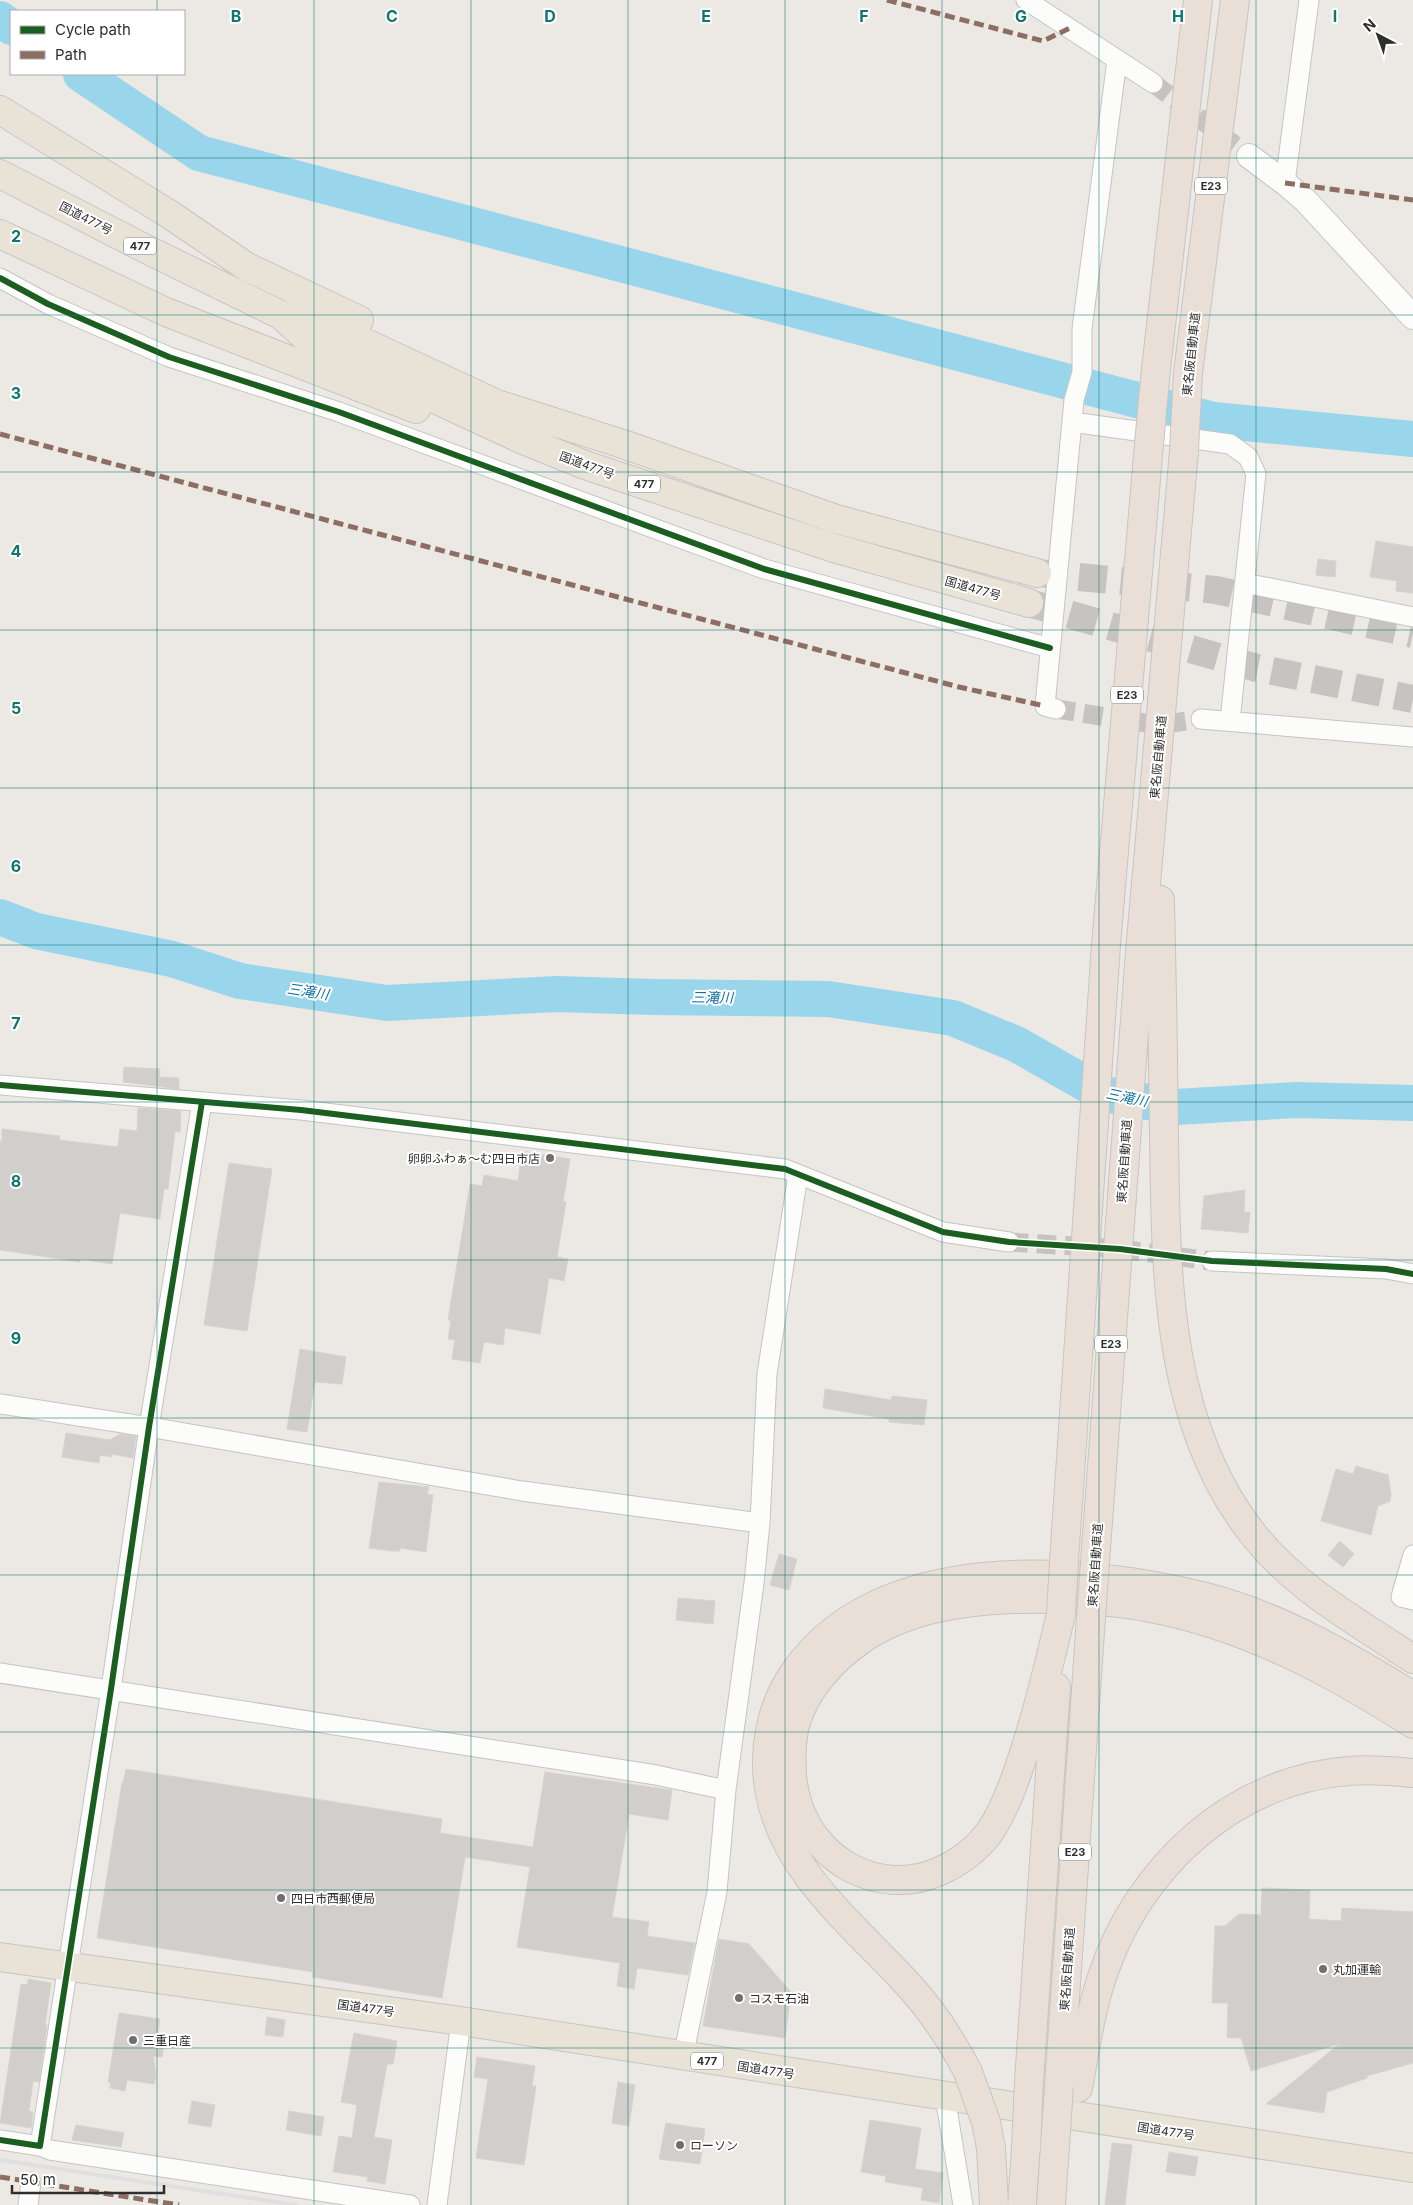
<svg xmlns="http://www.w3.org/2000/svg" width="1413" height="2205" font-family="Inter,'Noto Sans JP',sans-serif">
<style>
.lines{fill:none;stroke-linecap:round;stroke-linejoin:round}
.river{stroke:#99d6ec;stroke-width:36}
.building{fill:#d1cecb;stroke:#d7d4d0}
.minor-tunnel{stroke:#c6c3c0;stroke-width:19;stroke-dasharray:19 9;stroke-linecap:butt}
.trunk-tunnel{stroke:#c6c3c0;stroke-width:28;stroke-dasharray:28 14;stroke-linecap:butt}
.minor-casing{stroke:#c5c4c5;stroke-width:21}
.tertiary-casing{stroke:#c5c4c5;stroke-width:26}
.trunk-casing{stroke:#c6c5c4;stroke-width:30}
.motorway-casing{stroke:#c6c5c4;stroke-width:30}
.minor{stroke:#fcfcfb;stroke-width:19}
.tertiary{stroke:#fcfcfb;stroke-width:24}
.trunk{stroke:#e9e2d6;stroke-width:28}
.motorway{stroke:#eadfd6;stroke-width:28}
.rail{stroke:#dfdfe1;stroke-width:4}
.motorway-bridge-casing{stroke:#c6c5c4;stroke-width:30;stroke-linecap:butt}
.motorway-bridge{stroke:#eadfd6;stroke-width:28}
.quiet{stroke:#8d6e63;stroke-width:5;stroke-dasharray:10 5;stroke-linecap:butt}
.cycleway-casing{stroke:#fff;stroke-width:9}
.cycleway{stroke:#1b5e20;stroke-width:6}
.grid{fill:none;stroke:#0f766e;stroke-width:1;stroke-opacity:0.55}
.poi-dot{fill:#706f6e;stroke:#fff;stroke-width:2}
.labels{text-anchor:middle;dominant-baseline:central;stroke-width:4;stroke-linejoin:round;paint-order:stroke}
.shield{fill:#fff;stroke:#6d6d6d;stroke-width:1}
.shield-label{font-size:11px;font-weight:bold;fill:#2e2e2e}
.street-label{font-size:12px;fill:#2e2e2e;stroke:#fff}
.poi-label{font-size:12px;fill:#2e2e2e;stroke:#fff;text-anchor:start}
.water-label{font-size:14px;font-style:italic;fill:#0d6fa3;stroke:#fff}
.grid-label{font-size:16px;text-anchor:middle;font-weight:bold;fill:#0f766e;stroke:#fff;stroke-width:4;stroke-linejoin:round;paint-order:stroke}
</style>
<rect width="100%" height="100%" fill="#ece8e4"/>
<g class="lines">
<path class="river" d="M0,19L11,27
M81,74L199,153L1213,420L1413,439
M0,917L36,931L172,959L240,981L387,1003L557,994L653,997L828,999L953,1018L1016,1044L1104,1094L1176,1107L1296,1100L1413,1103"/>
</g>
<path class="building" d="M1376,541L1413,547V593L1396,591L1397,581L1370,577Z
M1318,559L1336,561L1335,577L1316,575Z
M124,1067L160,1069L159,1077L179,1078V1089L123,1082Z
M138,1108L181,1111L180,1132L175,1131L168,1189H164L160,1219L120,1213L112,1264L80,1259V1262L0,1250V1141H2V1129L60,1136L59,1140L118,1147L120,1129L137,1131Z
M522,1151L570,1159L563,1202H566L557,1257L568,1259L564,1281L549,1278L540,1334L505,1328L503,1345L484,1342L480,1363L452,1359L455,1340L448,1339L451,1320H448L470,1184L482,1186L484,1175L518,1181Z
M229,1163L272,1169L247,1331L204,1325Z
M1245,1190L1244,1212H1250L1248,1233L1201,1229L1204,1196Z
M300,1349L346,1357L342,1384L315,1382L307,1432L287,1429Z
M825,1389L891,1400L892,1396L927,1400L924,1425L889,1422V1419L823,1408Z
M66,1433L110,1440L120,1434L136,1436L133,1458L112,1454V1457L100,1455L99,1463L62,1457Z
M1356,1466L1388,1475L1391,1495L1390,1501L1378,1506L1371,1535L1321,1521L1336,1469L1353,1474Z
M379,1482L429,1487L427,1494L433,1495L426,1552L400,1548V1551H393L369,1548Z
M1340,1541L1354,1554L1343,1567L1328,1555Z
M779,1554L797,1559L789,1590L770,1585Z
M678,1598L715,1601L713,1624L676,1620Z
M126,1769L442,1819L440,1833L533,1847L545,1772L672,1790L668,1820L629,1814L612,1917L649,1922L647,1936L695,1943L688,1975L637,1968L634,1989L617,1986L620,1963L517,1947L530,1867L465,1857L442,1998L312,1977L313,1972L97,1938L122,1783H123Z
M1262,1888L1310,1890L1309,1919L1341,1921L1342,1908L1413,1912V2063L1367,2076V2078L1327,2092L1324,2113L1266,2104L1339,2044L1251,2071L1241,2038H1227L1228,2003H1212L1215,1926H1225L1239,1914L1261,1915Z
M719,1939L749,1944L791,1992L785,2038L703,2026Z
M28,1979L51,1983L45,2025H47L39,2082L33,2081L29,2111L33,2112L31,2128L0,2123L21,1984L28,1985Z
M119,2013L160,2019L157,2037L165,2038L162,2057L153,2056L156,2075L154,2084L127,2080L125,2091L110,2088L111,2083L108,2082Z
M267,2017L285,2020L283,2037L265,2035Z
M354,2033L397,2041L393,2064H387L374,2137L392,2140L385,2184L367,2181L368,2177L333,2172L339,2136L352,2138L357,2105L341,2102Z
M477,2057L535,2066L532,2086H536L524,2165L476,2158L488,2079L474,2077Z
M618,2082L635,2085L629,2126L612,2123Z
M192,2101L215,2105L211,2127L188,2123Z
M289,2111L324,2117L321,2136L286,2130Z
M870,2120L921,2128L915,2169L943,2173L939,2203L921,2200L923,2188L885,2182L886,2176L861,2172Z
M666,2123L705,2129L700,2164L659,2159Z
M76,2125L124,2133L121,2147L72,2140Z
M1112,2143L1132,2145L1125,2205H1105Z
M1169,2152L1198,2157L1195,2176L1166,2172Z"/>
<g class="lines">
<path class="minor-tunnel" d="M1153,83L1249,156
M1056,709L1158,725L1201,719
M1009,1242L1120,1249L1212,1261"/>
<path class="trunk-tunnel" d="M1037,573L1216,590L1413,634
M1029,603L1257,668L1413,699"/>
<defs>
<path id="minor" d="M1026,0L1153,83
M1285,183L1309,0
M0,278L48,304L169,357L339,412L764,569L1050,648
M1072,422L1230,444L1248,457L1256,474L1230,721
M1245,583L1413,617
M1056,709L1045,706L1074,400L1082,372V329L1117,60
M1201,719L1413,737
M0,1085L301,1110L785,1169L943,1232L1009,1242
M1212,1261L1386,1269L1413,1274
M0,1404L149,1427L522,1491L760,1523
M1413,1555L1401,1597L1413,1600
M0,1673L656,1775L726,1790
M683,2057L717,1892L726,1790L754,1583L760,1523L767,1374L798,1175
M945,2097L963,2205
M0,2140L40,2146L111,1689L149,1427L202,1102
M40,2146L50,2150L410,2205
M28,2205L31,2182
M437,2205L461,2021"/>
<path id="tertiary" d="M1249,156L1285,183L1306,201L1413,317"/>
<path id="trunk" d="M0,110L169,214L247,267L359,320
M0,174L148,250L281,315L325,324L497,404L623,444L836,519L1037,573
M0,234L166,312L416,409
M281,315L310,341L521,439L585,465L834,548L1029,603
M0,1957L461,2021L1413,2168"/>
<path id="motorway" d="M1156,369L1198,0
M1188,373L1235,0
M1160,900C1162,978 1163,1055 1164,1133C1166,1270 1164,1427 1257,1539C1299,1590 1359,1623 1413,1659
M1064,1561L1106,945L1149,444
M1095,1562L1140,952L1184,451
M1061,1614C1049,1665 1037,1715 1020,1765C1012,1789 1003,1813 989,1833C976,1850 958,1863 940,1871C879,1899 809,1859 795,1794C791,1778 791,1761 792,1744C795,1702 825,1666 858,1642C903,1610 959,1601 1013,1599C1059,1598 1106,1599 1151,1608C1246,1626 1332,1672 1413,1724
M968,2072C950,2037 929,2006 902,1978C851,1923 785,1871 770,1794C762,1752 770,1707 794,1673C878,1550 1079,1565 1206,1597C1280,1616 1348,1656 1413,1696
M1029,2081L1056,1687
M1059,2086L1091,1617
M1078,2088C1085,2051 1090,2013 1102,1977C1138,1868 1232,1780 1349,1771C1370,1769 1392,1771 1413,1773
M991,2148L994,2205
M1022,2205L1026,2148"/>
</defs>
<use href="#minor" class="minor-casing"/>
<use href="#tertiary" class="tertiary-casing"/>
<use href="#trunk" class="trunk-casing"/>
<use href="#motorway" class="motorway-casing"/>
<use href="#minor" class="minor"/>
<use href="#tertiary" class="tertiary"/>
<use href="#trunk" class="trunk"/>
<use href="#motorway" class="motorway"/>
<path class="rail" d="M0,2160L296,2205"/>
<defs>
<path id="motorway-bridge" d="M1149,444L1156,369
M1184,451L1188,373
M1061,1614L1064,1561
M1091,1617L1095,1562
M968,2072L986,2122L991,2148
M1026,2148L1029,2081
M1051,2205L1059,2086"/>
</defs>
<use href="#motorway-bridge" class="motorway-bridge-casing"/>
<use href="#motorway-bridge" class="motorway-bridge"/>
<path class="quiet" d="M887,0L1043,41L1070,28
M1285,183L1413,200
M0,434L959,687L1045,706
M0,2177L179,2205"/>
<defs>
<path id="cycleway" d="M0,278L48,304L169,357L339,412L764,569L1050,648
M0,1085L301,1110L785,1169L943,1232L1009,1242L1120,1249L1212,1261L1386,1269L1413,1274
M0,2140L40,2146L111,1689L149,1427L202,1102"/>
</defs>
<use href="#cycleway" class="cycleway-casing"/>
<use href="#cycleway" class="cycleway"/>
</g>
<path class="grid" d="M157,0V11M314,0V2205M471,0V2205M628,0V2205M785,0V2205M942,0V2205M1099,0V2205M1256,0V2205M157,74V2205M0,158H1413M0,315H1413M0,472H1413M0,630H1413M0,788H1413M0,945H1413M0,1102H1413M0,1260H1413M0,1418H1413M0,1575H1413M0,1732H1413M0,1890H1413M0,2048H1413"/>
<g class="poi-dot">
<circle cx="550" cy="1158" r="5"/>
<circle cx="281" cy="1898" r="5"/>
<circle cx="1323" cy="1969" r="5"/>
<circle cx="739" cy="1998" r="5"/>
<circle cx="133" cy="2040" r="5"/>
<circle cx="680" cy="2145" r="5"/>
</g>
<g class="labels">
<g class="shield">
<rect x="1195" y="177.5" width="32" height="17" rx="4"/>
<rect x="124" y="237.5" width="32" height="17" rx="4"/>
<rect x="628" y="475.5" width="32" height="17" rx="4"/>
<rect x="1111" y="686.5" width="32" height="17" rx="4"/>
<rect x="1095" y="1335.5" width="32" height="17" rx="4"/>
<rect x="1059" y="1843.5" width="32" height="17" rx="4"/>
<rect x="691" y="2052.5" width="32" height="17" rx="4"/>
</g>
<g class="shield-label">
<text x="1211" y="186">E23</text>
<text x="140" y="246">477</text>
<text x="644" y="484">477</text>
<text x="1127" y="695">E23</text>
<text x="1111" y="1344">E23</text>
<text x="1075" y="1852">E23</text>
<text x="707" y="2061">477</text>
</g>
<g class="street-label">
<text transform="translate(86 218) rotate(27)">国道477号</text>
<text transform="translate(1191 354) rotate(-84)">東名阪自動車道</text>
<text transform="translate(587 465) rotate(20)">国道477号</text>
<text transform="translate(973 588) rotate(16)">国道477号</text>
<text transform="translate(1158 757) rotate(-85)">東名阪自動車道</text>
<text transform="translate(1124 1161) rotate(-86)">東名阪自動車道</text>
<text transform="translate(1095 1565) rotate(-86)">東名阪自動車道</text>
<text transform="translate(1067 1969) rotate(-86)">東名阪自動車道</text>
<text transform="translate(366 2008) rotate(8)">国道477号</text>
<text transform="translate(766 2070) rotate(9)">国道477号</text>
<text transform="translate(1166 2131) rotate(9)">国道477号</text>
</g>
<g class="poi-label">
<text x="540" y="1158" text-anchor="end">卵卵ふわぁ～む四日市店</text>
<text x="291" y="1898">四日市西郵便局</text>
<text x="1333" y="1969">丸加運輸</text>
<text x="749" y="1998">コスモ石油</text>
<text x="143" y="2040">三重日産</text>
<text x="690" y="2145">ローソン</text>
</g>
<g class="water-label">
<text transform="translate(308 991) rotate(9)">三滝川</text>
<text transform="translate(712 997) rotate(1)">三滝川</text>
<text transform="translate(1127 1097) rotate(12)">三滝川</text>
</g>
</g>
<g class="grid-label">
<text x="236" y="22">B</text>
<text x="392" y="22">C</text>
<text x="550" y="22">D</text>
<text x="706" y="22">E</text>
<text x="864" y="22">F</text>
<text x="1021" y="22">G</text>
<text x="1178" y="22">H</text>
<text x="1335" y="22">I</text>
<text x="16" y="242">2</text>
<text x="16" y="399">3</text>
<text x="16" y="557">4</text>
<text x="16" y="714">5</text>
<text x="16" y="872">6</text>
<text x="16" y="1029">7</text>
<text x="16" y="1187">8</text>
<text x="16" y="1344">9</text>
</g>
<rect x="10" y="10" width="175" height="65" fill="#ffffff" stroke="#ababab"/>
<rect x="20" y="26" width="25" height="8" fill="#1b5e20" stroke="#ababab"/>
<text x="55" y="35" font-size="15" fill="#2e2e2e">Cycle path</text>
<rect x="20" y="51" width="25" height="8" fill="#8d6e63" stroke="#ababab"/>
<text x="55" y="60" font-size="15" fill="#2e2e2e">Path</text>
<g transform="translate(1378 35) rotate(319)" stroke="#ffffff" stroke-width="4" paint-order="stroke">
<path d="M0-4L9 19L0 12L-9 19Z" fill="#2e2e2e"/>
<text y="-8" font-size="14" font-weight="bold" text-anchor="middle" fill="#2e2e2e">N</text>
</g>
<path d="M12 2185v8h152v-8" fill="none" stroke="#2e2e2e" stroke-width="2.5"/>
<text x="20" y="2185" font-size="15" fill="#2e2e2e" stroke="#ffffff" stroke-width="4" paint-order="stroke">50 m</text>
</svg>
